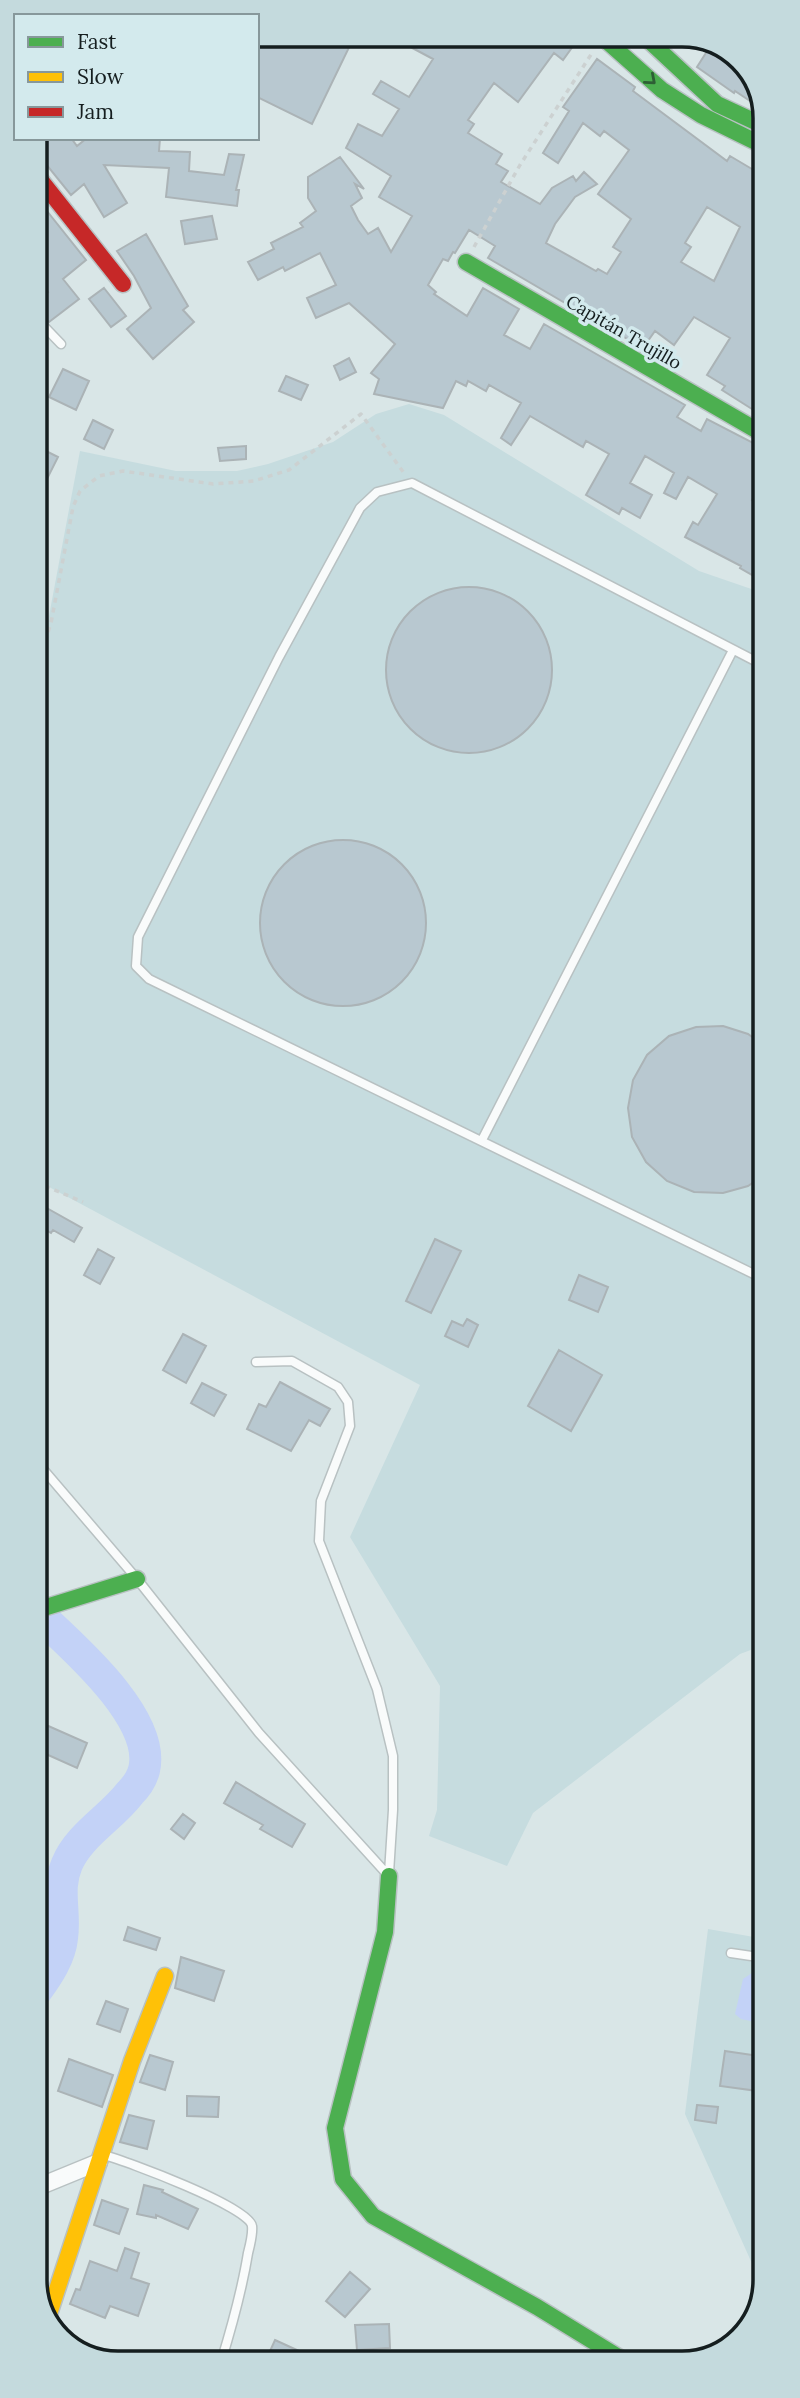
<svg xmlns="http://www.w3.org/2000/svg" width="800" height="2398" font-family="Lora,serif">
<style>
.built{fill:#c6dcdf}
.water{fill:#c3d2f7}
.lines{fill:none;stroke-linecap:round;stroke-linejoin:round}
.river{stroke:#c3d2f7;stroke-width:32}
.building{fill:#b8c8d0;stroke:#abb3b6;stroke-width:2;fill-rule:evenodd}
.lane-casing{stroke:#b8c1c2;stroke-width:11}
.street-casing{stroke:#b8c1c2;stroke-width:19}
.fast-casing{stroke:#b8c1c2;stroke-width:19}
.slow-casing{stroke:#b8c1c2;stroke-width:19}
.jam-casing{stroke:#b8c1c2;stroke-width:19}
.path{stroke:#ccd1d1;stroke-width:3.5;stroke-dasharray:5 5;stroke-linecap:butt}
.lane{stroke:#f9fbfb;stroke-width:8}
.street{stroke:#f9fbfb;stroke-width:16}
.fast{stroke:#4caf50;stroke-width:16}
.slow{stroke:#ffc107;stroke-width:16}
.jam{stroke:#c62828;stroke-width:16}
.oneway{stroke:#2e5f35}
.labels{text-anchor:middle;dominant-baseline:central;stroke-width:7;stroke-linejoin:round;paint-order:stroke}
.street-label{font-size:18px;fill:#151e1f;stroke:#d3eaed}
.rim{fill:none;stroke:#151e1f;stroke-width:3.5}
</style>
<rect width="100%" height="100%" fill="#d9e6e7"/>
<path class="built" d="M409,404L444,415L699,571L763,593L764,1645L740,1654L533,1813L507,1866L429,1836L437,1810L440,1686L350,1537L420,1385L36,1180V685L80,451L176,471H237L268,464L333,442L376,414Z
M708,1929L765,1939V2281L763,2288L685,2114Z"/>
<path class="water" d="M752,1973L765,1975V2024L741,2019L735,2014L743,1979Z"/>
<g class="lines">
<path class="river" d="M37,1613C71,1645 157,1718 144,1770C142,1778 136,1787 130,1793C111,1818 79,1835 67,1864C56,1889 66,1913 62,1938C60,1957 48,1975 37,1990"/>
</g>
<path class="building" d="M278,35H306L319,41L322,35H355L312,124L257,97V37L273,45Z
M388,35H581L563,60L554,53L518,102L494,83L468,120L474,124L468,133L502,154L496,164L508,171L501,182L540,204L552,188L573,176L576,181L584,172L597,184L575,197L555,224L546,243L596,271L598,269L607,274L621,252L613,247L631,219L598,194L629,150L604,131L600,136L583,123L558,163L543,153L569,111L563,107L597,59L635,87L633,91L727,161L730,156L762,175L763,416L722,390L725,386L707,375L730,338L694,317L674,345L655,331L643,348L612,330L613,329L592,313L589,317L488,258L495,246L469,230L455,253L453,252L448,261L443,259L428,285L436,292L434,294L467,316L483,288L519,309L504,335L530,349L544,324L685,405L677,417L701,431L707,419L763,448V481L752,500L763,506V559L754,576L740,568L741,566L685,537L693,522L698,525L717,494L688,477L676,499L664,493L674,473L645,456L630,483L652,495L640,518L622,508L619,514L586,495L609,454L586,441L583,447L530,416L511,445L501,438L521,403L489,385L486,391L468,381L466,386L456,381L443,408L374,394L379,379L371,373L395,344L349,303L316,318L307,298L336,285L320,253L285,271L283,267L258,280L248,262L274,249L271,243L303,227L300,223L316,211L308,198V177L340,157L364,189L355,184L362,198L351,206L358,220L368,234L378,228L391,252L412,216L379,197L391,176L346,148L358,124L382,136L399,109L373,94L381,81L409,97L433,59ZM707,207L740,227L714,281L681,262L691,247L685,243Z
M711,45L741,62L762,97V109L735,91L734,93L697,67Z
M35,138H71L77,146L87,138H160L159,151L190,152L189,171L224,175L229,154L244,155L236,190H239L237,206L166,197L169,168L104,165L127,203L104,217L84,184L71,195L46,164L35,159Z
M35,196L86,260L63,279L79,299L49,322L35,311V301L48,292L35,276Z
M212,216L217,239L185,244L181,221Z
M146,234L188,306L183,310L194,322L153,359L127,329L151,308L134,276L117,251Z
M104,288L126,316L111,327L89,299Z
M349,358L356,372L340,380L334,366Z
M63,369L89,381L76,410L49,397Z
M286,376L308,385L301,400L279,391Z
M93,420L113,430L104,449L84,439Z
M36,446L58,457L47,479L36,473Z
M246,446V459L220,461L218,448Z
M386 670a83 83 0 1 1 166 0a83 83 0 1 1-166 0Z
M260 923a83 83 0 1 1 166 0a83 83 0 1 1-166 0Z
M723,1026L748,1034L763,1045L764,1175L748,1186L723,1193L694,1192L667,1181L646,1162L632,1137L628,1108L633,1080L647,1055L669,1036L696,1027Z
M36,1202L82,1228L74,1242L53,1230L51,1233L36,1225Z
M435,1239L461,1251L431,1313L406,1301Z
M98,1249L114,1258L100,1284L84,1275Z
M579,1275L608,1287L598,1312L569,1300Z
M467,1319L478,1325L468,1347L445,1336L452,1321L463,1326Z
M183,1334L206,1346L186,1383L163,1370Z
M559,1350L602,1375L571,1431L528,1406Z
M280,1382L330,1409L320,1426L309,1420L291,1451L247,1429L259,1404L266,1407Z
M202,1383L226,1395L214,1416L191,1403Z
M37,1721L87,1743L77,1768L37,1750Z
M236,1782L305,1824L292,1847L260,1829L263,1825L224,1803Z
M183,1814L195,1823L184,1839L171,1829Z
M128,1927L160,1938L156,1950L124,1940Z
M181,1957L224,1971L214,2001L175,1988Z
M106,2001L128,2009L120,2032L97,2024Z
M725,2051L765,2057V2092L720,2086Z
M150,2055L173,2062L165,2090L140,2082Z
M69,2059L113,2075L102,2107L58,2091Z
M187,2096L219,2097L218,2117L187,2116Z
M697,2105L718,2107L716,2123L695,2120Z
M129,2115L154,2121L147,2149L120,2142Z
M144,2185L163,2190L162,2192L198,2209L188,2229L156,2215V2218L137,2214Z
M102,2200L128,2209L119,2234L94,2225Z
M125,2248L139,2253L131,2278L149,2284L138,2316L110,2306L105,2318L70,2304L76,2289L80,2290L90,2261L117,2271Z
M350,2272L370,2289L345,2317L326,2301Z
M389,2324L390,2348L357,2350L355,2325Z
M275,2340L323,2362H265Z"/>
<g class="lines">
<defs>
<path id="lane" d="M35,317L61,344
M763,665L412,483L377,492L360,508L279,657L138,937L136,966L149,979L764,1279
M482,1140L733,650
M256,1362L292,1361L338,1387L348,1402L350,1426L321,1501L319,1541L377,1689L393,1756V1810L389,1873
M37,1462L137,1579L259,1733L387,1874
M731,1953L765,1958
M104,2155C126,2161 250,2207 252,2226C253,2234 250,2245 248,2253C242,2290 232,2326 221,2362"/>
<path id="street" d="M38,2187L99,2162"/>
<path id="fast" d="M600,35L662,90L701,115L762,145
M643,35L717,104L762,125
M466,262L763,434
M37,1610L137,1579
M389,1876L385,1932L335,2128L343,2179L373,2216L537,2307L625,2361"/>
<path id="slow" d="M48,2317L132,2061L165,1976"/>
<path id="jam" d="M35,173L123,284"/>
</defs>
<use href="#lane" class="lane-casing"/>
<use href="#street" class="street-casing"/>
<use href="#fast" class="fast-casing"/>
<use href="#slow" class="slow-casing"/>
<use href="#jam" class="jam-casing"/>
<path class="path" d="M474,247L520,165L592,53
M36,670L51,623L73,507L80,491L99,476L123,471L213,484L254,481L289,470L361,414L404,473
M36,1182L83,1202"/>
<use href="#lane" class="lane"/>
<use href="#street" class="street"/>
<use href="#fast" class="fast"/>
<use href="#slow" class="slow"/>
<use href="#jam" class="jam"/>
</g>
<defs><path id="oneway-chevron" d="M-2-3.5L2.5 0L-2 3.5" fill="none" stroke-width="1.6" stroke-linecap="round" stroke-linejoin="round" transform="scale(1.75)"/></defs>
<use class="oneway" href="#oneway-chevron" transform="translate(651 80) rotate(41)"/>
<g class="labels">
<g class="street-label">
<text transform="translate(624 332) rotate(30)">Capitán Trujillo</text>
</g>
</g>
<path d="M0 0H800V2398H0ZM118 47H682A71 71 0 0 1 753 118V2280A71 71 0 0 1 682 2351H118A71 71 0 0 1 47 2280V118A71 71 0 0 1 118 47Z" fill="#c4dadd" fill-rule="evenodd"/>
<path class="rim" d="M118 47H682A71 71 0 0 1 753 118V2280A71 71 0 0 1 682 2351H118A71 71 0 0 1 47 2280V118A71 71 0 0 1 118 47Z"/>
<rect x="14" y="14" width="245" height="126" fill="#d3eaed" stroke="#87989b" stroke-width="2"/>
<rect x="28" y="37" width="35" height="10" fill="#4caf50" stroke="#87989b" stroke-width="2"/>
<text x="77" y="49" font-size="21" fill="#151e1f">Fast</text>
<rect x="28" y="72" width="35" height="10" fill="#ffc107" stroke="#87989b" stroke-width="2"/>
<text x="77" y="84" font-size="21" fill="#151e1f">Slow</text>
<rect x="28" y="107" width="35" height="10" fill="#c62828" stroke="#87989b" stroke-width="2"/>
<text x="77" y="119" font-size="21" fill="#151e1f">Jam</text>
</svg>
